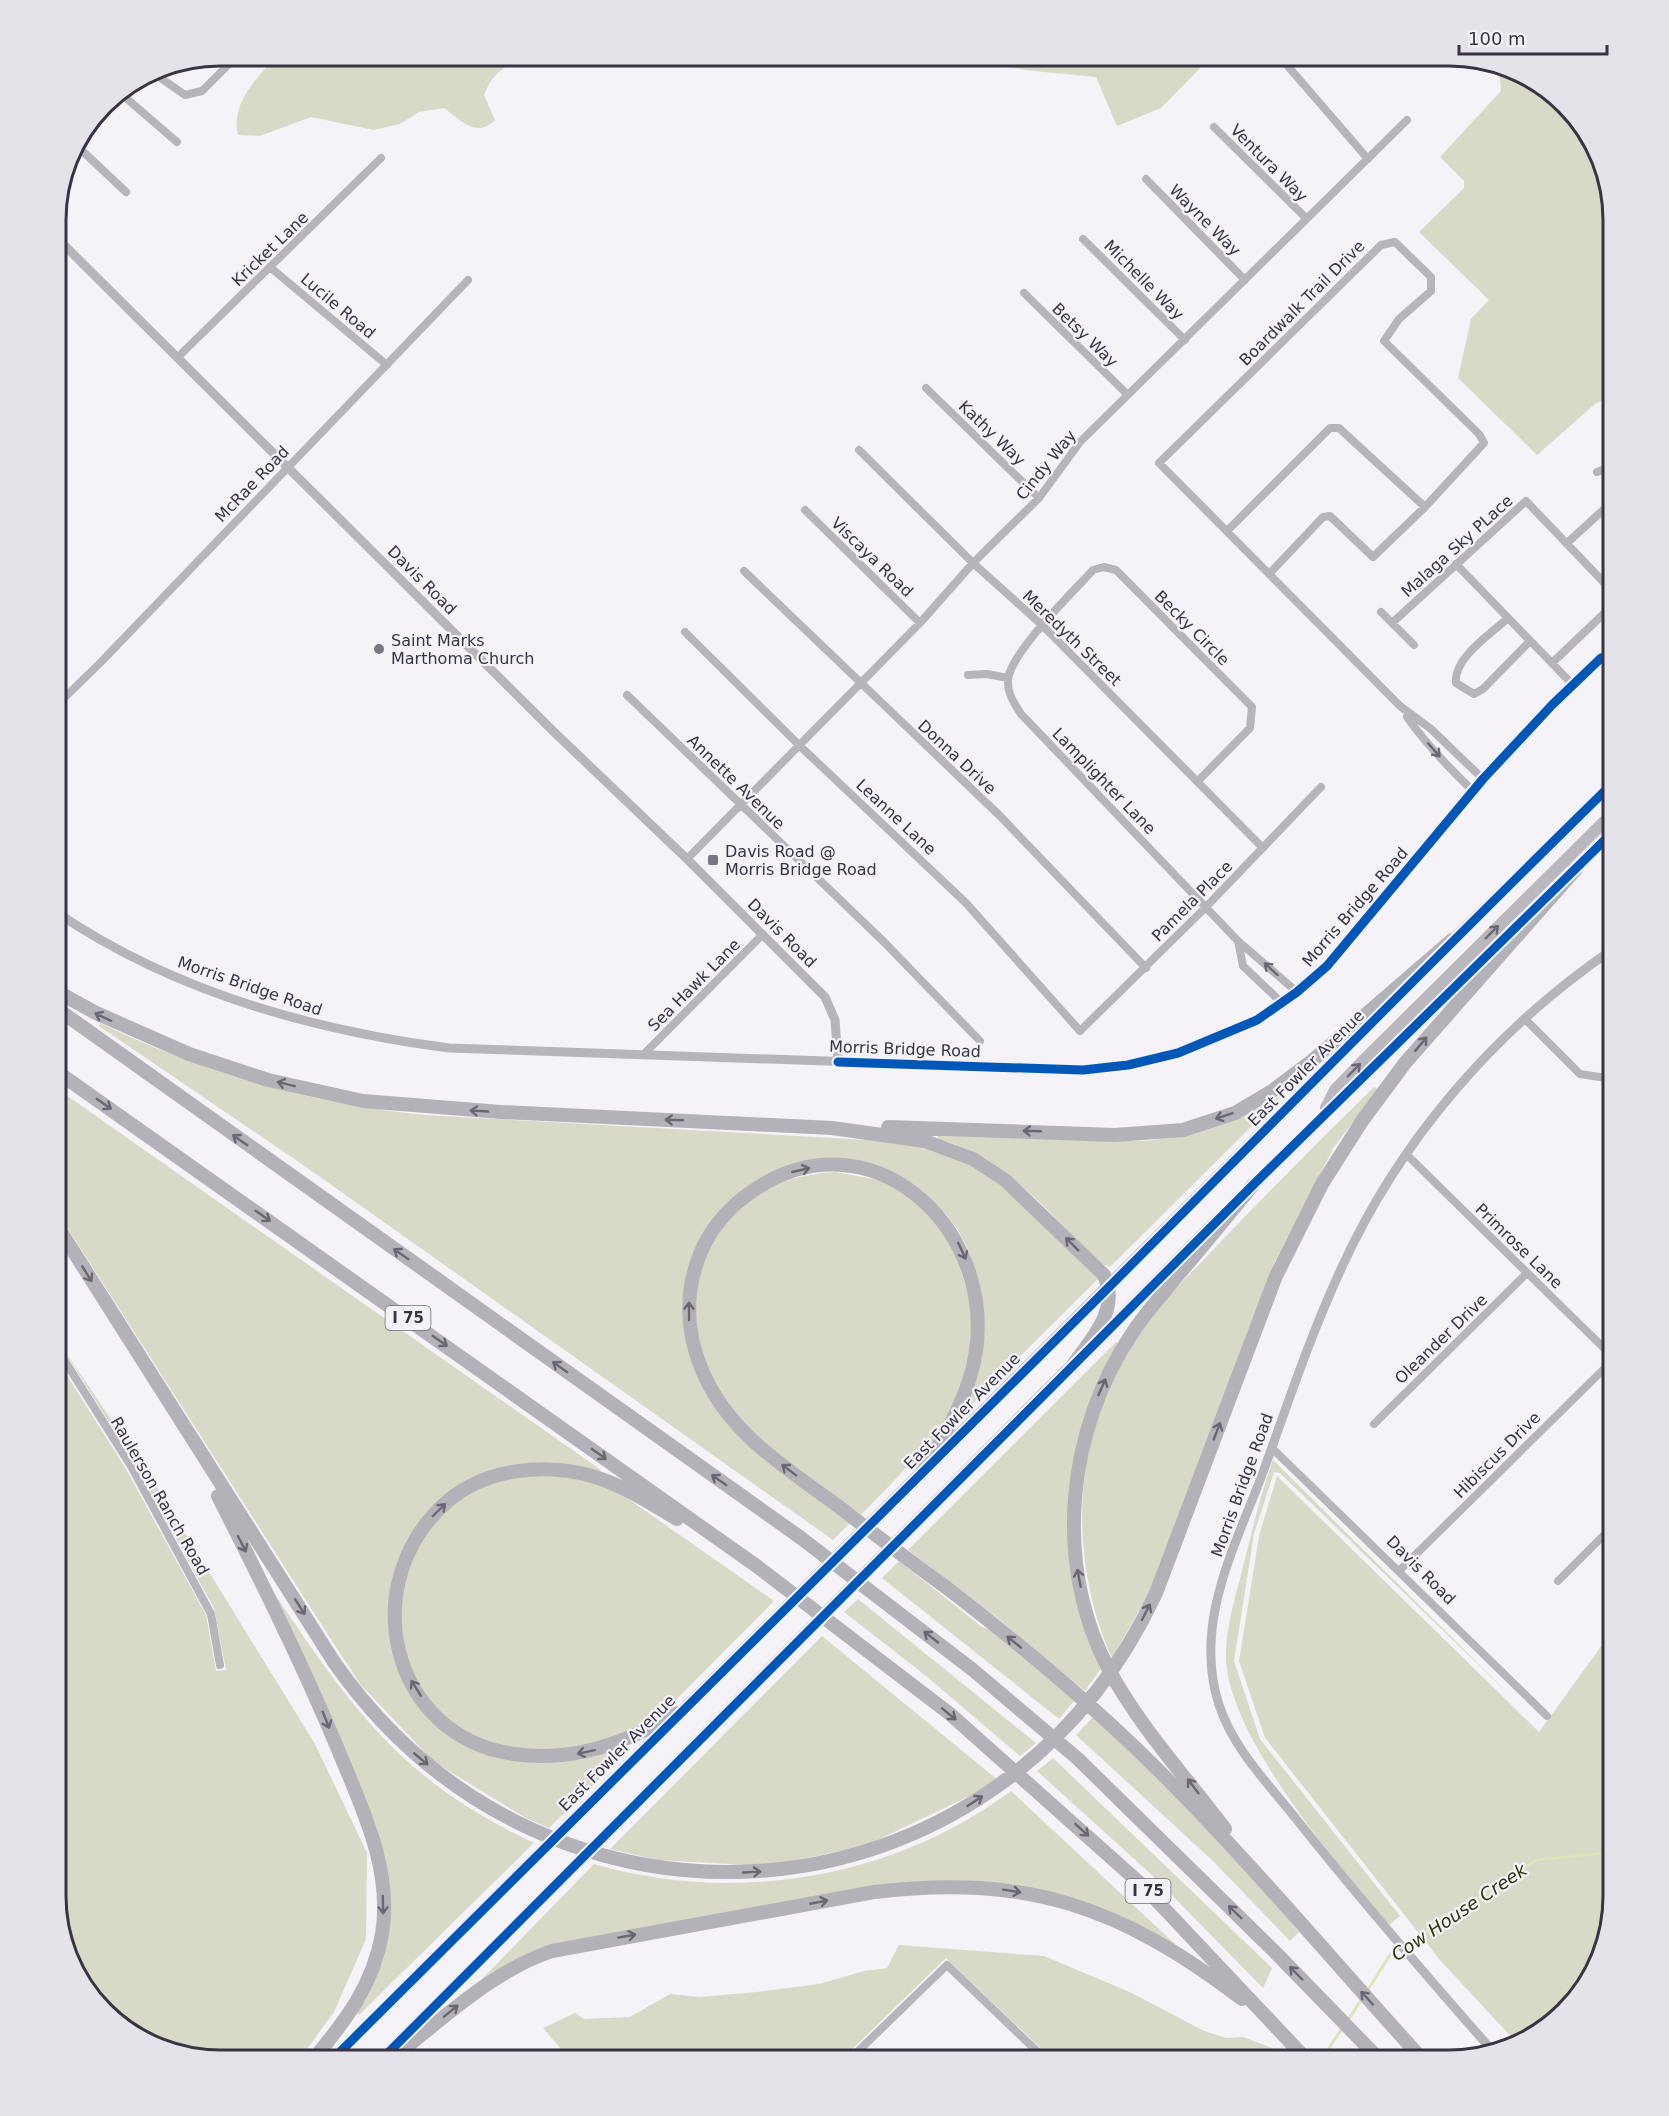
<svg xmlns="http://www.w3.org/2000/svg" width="1669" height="2116" font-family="'DejaVu Sans',sans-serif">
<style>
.green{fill:#d9d9c7}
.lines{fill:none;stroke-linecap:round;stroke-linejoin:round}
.stream{stroke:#e0e2bb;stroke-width:3}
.minor{stroke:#b7b4bc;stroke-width:8}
.tertiary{stroke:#b7b4bc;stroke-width:9}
.primary{stroke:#bab7bf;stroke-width:12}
.motorway{stroke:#b4b2b9;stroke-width:14}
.cycleway-casing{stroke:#f4f2f9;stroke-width:13}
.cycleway{stroke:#0057b8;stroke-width:9}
.oneway{stroke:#6b6773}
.oneway2{stroke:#6c6874}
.oneway3{stroke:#6a6672}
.poi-dot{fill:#7a7782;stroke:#f4f2f9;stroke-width:2}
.labels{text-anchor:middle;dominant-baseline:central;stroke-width:4.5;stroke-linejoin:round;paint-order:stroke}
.shield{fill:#f4f2f9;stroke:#706d79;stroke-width:1.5}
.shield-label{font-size:15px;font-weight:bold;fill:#383442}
.street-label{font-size:16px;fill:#383442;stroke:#f4f2f9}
.poi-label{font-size:16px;fill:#383442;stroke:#f4f2f9;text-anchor:start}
.water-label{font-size:18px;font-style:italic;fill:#333407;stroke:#f4f2f9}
.rim{fill:none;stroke:#383442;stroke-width:3}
</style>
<rect width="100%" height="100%" fill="#f5f3f8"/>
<path class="green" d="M278,56H531C507,64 493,71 484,95L495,120C476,139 461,120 444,108L419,112L400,124L374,130L311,117L260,136L238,135C230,104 258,75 278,56Z
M927,56H1212L1161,108L1117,126L1096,77L1034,71Z
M1499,68L1532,78L1586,129L1613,220V394L1595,404L1537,455L1458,378L1471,319L1489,300L1419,232L1464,188V181L1440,157L1501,91Z
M100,1023C203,1073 311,1104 425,1115L886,1141L936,1148L997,1178L1097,1274L1098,1279L970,1406L967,1403L983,1345L981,1289L968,1249L958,1230L945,1213L917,1188L861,1164L763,1180L695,1255L692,1357L765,1459L850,1523L833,1540L306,1167L99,1026Z
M1374,1087L1378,1089L1334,1147L1274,1263L1149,1593L1112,1658C1067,1558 1072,1434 1133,1340C1154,1308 1185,1280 1211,1252C1264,1196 1319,1141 1374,1087Z
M56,1088L601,1470L598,1474H487L408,1542L393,1579L390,1597V1630L393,1648L418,1699L498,1755L626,1744V1753L549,1828L524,1817L433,1761L361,1685L332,1641L56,1210Z
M1282,1096L1110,1267L1099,1263C1052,1216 1005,1156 938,1139V1134L1142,1141C1197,1137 1233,1119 1282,1096Z
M835,1172L884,1181L913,1198L951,1237L974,1314L968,1374L940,1433L861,1515C815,1480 760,1447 725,1401C720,1394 716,1384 712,1376C680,1309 695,1227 765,1190C787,1178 810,1174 835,1172Z
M1116,1342L1119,1344L1086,1412L1068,1538L1076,1598L1087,1636L1102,1667L1085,1691L999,1619L908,1550Z
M62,1347L153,1481L315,1744L367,1853L366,1939L334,2012L299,2060H219L138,2039L83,1987L56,1896V1358L126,1469L206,1615L216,1671L226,1670L214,1608L135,1464Z
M1273,1460L1516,1701L1280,1473L1274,1472L1254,1534L1234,1661L1260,1739L1400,1916L1389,1925C1337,1865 1230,1738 1226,1660C1225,1634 1233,1604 1240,1579C1250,1539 1259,1499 1273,1460Z
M525,1475L567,1477L610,1486L774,1601L668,1708L644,1726L603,1745L530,1753L477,1739L453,1724L430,1702L407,1663L398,1600L417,1542L455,1501L488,1483Z
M1277,1476L1539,1732L1613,1630V1897L1592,1978L1540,2033L1515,2041L1440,1960L1265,1738L1239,1661L1259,1536Z
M899,1561L982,1627L999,1633L1075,1700L1059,1719L882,1578Z
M276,1596C354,1712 403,1781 534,1843L359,2015L356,2012L368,1992L387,1886L273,1598Z
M858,1599L1036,1743L1020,1756L926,1676L844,1612Z
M822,1636L998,1780L984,1789L865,1846L766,1866L658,1860L610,1849Z
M1093,1717C1165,1785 1234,1855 1299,1932L1290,1941L1213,1861L1076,1735Z
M1053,1758L1272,1968L1263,1988L1153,1876L1037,1771Z
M1011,1791L1176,1945L1143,1929L967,1881L580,1941L482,1982L481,1980L594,1864C734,1905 893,1879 1011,1791Z
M899,1945L1044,1956L1132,1993L1202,2030L1226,2038L1243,2037L1272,2048L1284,2060H1053L946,1958L841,2060H563L560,2048L543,2028L575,2013L584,2019L630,2017L670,1994L699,1997L757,1992L819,1984L864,1971L887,1968Z"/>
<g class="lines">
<path class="stream" d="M1367,1991L1390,1955L1537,1860L1613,1852
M1347,2022L1361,2000
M1321,2060L1343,2027"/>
<path class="minor" d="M1282,56L1286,64L1368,159
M159,67L162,79L185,95L202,91L237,56
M119,92L177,142
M1214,127L1305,217
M75,144L126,192
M1146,179L1245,280
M1083,239L1185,340
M271,268L387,365
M1024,293L1128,395
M177,358L381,158
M926,388L1039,498
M859,450L973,563L1042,625L1263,848
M1597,472L1613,466
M805,510L920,623
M1227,531L1330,428H1339L1425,507
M1567,543L1613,501
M1456,564L1573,685
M744,571L999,815L1146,968
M1269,574L1323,517L1330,516L1373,557L1425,507L1484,443L1479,434L1384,341L1399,319L1431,291V277L1395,242L1381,245L1159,463L1400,706L1431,729L1483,779
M1381,612L1414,645
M1508,618C1491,634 1453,658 1456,683L1474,694L1483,689L1530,641
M1392,623L1526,501L1613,592
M685,632L800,746L966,903L1080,1031L1206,907L1321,787
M1552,663L1613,605
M968,675L987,674L1008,678
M627,695L884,942L980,1041
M56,706L102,661L468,280
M1407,717C1426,744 1449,768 1473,791
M1198,781L1250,728L1252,707L1116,570L1104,567L1093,570C1073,592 1010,653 1008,680C1007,693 1014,703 1021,714L1238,941L1297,992
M687,859L920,623L973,563L1039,498L1080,442L1407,120
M1238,941L1243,966L1282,1003
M1525,1019L1580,1074L1613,1079
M644,1054L763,934
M1406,1154L1613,1357
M56,1347L131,1466L211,1614L220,1665
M1374,1424L1527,1273
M1272,1448L1547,1716
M1400,1570L1613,1360
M1558,1581L1613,1526
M849,2060L947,1965L1046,2060"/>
<path class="tertiary" d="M56,237L553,731L687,859L825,997L835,1020L838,1062
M56,912C172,991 310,1030 449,1048L1083,1070C1177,1060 1255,1033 1326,968C1345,949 1361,926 1378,905C1404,873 1430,842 1456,810C1501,756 1551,707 1601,658L1613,654
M1490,2048C1424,1973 1359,1898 1297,1820C1268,1783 1234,1750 1219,1705C1193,1624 1234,1549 1262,1475C1287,1406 1310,1336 1341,1269C1400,1139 1496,1029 1613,949"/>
<path class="primary" d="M1569,875L1613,832
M1447,946L1613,783
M1326,1108L1335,1090L1365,1059L1613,813
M1248,1190L1523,921
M1093,1345L1216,1221
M332,2060L1419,976
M381,2060L1078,1359"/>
<path class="motorway" d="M56,991L94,1012L189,1054L268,1080L363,1101L501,1112L832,1128L925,1141L973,1159L1005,1180L1104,1275C1120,1310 1092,1338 1073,1365
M56,1008L801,1538L973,1670L1077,1758L1276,1953L1380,2060
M56,1071L758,1567L950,1714L1143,1886L1307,2060
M888,1127L1115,1135L1183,1130L1235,1113L1272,1091L1313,1060L1452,940
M56,1224L334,1662C548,1969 997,1934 1156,1593L1276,1276L1322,1184L1362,1121L1405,1063L1576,869
M921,1474C945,1434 969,1398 976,1351C994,1224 869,1113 754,1190C730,1206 711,1227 700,1254C685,1292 686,1332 702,1370C728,1433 785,1467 838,1506C874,1534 910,1561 947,1588C1003,1631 1058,1676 1110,1724C1223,1828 1320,1947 1423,2060
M218,1496C260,1579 301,1661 337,1747C361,1806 393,1869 382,1934C373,1986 345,2021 313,2060
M677,1519C650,1503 623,1485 592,1476C545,1463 488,1468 449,1500C354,1580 389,1737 514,1754C574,1763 627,1742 678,1713
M1225,1829C1186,1777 1139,1726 1108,1668C1053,1562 1067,1429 1133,1332C1146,1312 1163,1294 1178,1275C1204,1245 1228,1215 1253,1185
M389,2060C442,2021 488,1973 552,1951L874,1892C1027,1874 1120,1906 1242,1999"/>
<defs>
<path id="cycleway" d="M838,1062L1083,1070L1128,1065L1178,1053L1257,1020L1297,992L1327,966L1483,779L1552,705L1601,658L1613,654
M332,2060C588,1803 848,1548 1105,1291C1275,1121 1442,950 1613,783
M381,2060L1253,1185L1613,832"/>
</defs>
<use href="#cycleway" class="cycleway-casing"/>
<use href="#cycleway" class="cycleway"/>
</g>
<defs><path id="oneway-shaft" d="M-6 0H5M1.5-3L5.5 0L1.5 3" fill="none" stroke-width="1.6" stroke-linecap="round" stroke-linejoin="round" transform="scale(1.5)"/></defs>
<g class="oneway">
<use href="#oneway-shaft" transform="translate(1434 750) rotate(49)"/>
<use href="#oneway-shaft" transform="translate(1271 969) rotate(-138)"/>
</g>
<g class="oneway2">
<use href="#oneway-shaft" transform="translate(1492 932) rotate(-45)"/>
<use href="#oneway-shaft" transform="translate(1354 1070) rotate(-46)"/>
</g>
<g class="oneway3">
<use href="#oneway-shaft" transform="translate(103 1017) rotate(-155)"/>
<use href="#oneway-shaft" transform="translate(1421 1044) rotate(-50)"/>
<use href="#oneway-shaft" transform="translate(286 1084) rotate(-166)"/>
<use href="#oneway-shaft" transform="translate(104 1104) rotate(35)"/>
<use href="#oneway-shaft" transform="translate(479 1111) rotate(-177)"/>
<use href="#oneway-shaft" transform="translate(1224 1116) rotate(162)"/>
<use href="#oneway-shaft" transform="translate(674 1120) rotate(-178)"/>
<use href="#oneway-shaft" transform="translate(1032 1131) rotate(-178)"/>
<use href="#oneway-shaft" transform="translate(240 1140) rotate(-145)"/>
<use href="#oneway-shaft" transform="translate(801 1170) rotate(-13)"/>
<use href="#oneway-shaft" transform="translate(263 1216) rotate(35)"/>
<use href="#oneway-shaft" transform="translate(1072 1244) rotate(-135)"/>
<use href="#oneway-shaft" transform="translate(962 1251) rotate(65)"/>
<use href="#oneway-shaft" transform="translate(401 1254) rotate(-145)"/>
<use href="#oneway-shaft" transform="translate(87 1274) rotate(58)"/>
<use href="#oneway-shaft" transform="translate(689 1311) rotate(-90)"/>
<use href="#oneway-shaft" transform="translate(440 1341) rotate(35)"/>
<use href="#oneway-shaft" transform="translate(560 1367) rotate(-145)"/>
<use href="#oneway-shaft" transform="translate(1102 1387) rotate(-66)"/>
<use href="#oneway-shaft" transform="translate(1217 1431) rotate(-69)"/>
<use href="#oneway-shaft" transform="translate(599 1454) rotate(35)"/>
<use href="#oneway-shaft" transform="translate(789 1470) rotate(-143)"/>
<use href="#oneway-shaft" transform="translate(719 1480) rotate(-145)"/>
<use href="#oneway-shaft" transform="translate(439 1510) rotate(-44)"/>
<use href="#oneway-shaft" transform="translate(242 1544) rotate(63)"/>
<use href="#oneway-shaft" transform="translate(1079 1578) rotate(-101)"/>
<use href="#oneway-shaft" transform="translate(300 1607) rotate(58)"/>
<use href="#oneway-shaft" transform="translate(1146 1612) rotate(-63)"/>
<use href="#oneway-shaft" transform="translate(931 1637) rotate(-142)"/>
<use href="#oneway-shaft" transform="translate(1014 1642) rotate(-141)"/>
<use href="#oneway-shaft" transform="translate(416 1688) rotate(-122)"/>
<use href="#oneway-shaft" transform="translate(949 1714) rotate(39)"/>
<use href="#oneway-shaft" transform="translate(326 1720) rotate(68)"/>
<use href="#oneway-shaft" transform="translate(586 1752) rotate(168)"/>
<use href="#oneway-shaft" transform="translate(421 1759) rotate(40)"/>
<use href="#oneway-shaft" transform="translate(1193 1786) rotate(-127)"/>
<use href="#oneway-shaft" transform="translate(975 1801) rotate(-33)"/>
<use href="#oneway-shaft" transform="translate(1082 1830) rotate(42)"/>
<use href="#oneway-shaft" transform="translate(752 1872) rotate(-3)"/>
<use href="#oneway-shaft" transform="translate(1012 1891) rotate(9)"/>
<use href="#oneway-shaft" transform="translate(819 1902) rotate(-11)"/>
<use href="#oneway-shaft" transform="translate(383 1905) rotate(89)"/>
<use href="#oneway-shaft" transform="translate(1235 1912) rotate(-136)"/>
<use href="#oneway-shaft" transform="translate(627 1936) rotate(-10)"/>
<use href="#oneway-shaft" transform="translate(1296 1973) rotate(-134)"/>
<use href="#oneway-shaft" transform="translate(1367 1998) rotate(-132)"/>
<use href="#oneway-shaft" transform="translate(451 2011) rotate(-39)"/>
</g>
<g class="poi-dot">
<circle cx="379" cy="649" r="6"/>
<rect x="707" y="854" width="12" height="12" rx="3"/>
</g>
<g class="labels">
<g class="shield">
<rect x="385.5" y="1306" width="45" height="24" rx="4.5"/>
<rect x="1125.5" y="1879" width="45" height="24" rx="4.5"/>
</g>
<g class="shield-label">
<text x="408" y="1318">I 75</text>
<text x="1148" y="1891">I 75</text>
</g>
<g class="street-label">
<text transform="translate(1269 163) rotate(45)">Ventura Way</text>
<text transform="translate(1205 220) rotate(45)">Wayne Way</text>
<text transform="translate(270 249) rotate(-44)">Kricket Lane</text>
<text transform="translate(1144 280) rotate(45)">Michelle Way</text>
<text transform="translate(1302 303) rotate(-45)">Boardwalk Trail Drive</text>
<text transform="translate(338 306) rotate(40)">Lucile Road</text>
<text transform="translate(1085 335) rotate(44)">Betsy Way</text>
<text transform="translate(992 433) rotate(44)">Kathy Way</text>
<text transform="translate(1046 465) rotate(-51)">Cindy Way</text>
<text transform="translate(252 484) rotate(-46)">McRae Road</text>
<text transform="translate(1457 546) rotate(-42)">Malaga Sky PLace</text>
<text transform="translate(872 557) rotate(44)">Viscaya Road</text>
<text transform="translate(422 580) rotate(45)">Davis Road</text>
<text transform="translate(1192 628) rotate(45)">Becky Circle</text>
<text transform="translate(1072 638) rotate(44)">Meredyth Street</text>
<text transform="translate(957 757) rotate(43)">Donna Drive</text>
<text transform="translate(1104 781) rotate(46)">Lamplighter Lane</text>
<text transform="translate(736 782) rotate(44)">Annette Avenue</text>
<text transform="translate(896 817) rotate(43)">Leanne Lane</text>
<text transform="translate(1192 901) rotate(-45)">Pamela Place</text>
<text transform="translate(1355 907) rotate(-49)">Morris Bridge Road</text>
<text transform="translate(782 933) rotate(45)">Davis Road</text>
<text transform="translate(694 985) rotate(-45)">Sea Hawk Lane</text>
<text transform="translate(250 986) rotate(19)">Morris Bridge Road</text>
<text transform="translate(905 1049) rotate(2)">Morris Bridge Road</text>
<text transform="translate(1306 1068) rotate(-45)">East Fowler Avenue</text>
<text transform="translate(1519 1246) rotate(44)">Primrose Lane</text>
<text transform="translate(1441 1339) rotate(-44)">Oleander Drive</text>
<text transform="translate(962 1411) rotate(-45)">East Fowler Avenue</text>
<text transform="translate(1497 1455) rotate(-45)">Hibiscus Drive</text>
<text transform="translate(1242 1485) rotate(-70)">Morris Bridge Road</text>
<text transform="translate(160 1496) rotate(60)">Raulerson Ranch Road</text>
<text transform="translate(1421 1570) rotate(45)">Davis Road</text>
<text transform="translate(617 1753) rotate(-45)">East Fowler Avenue</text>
</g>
<g class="poi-label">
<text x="391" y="640">Saint Marks<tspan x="391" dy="18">Marthoma Church</tspan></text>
<text x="725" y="851">Davis Road @<tspan x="725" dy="18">Morris Bridge Road</tspan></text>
</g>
<g class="water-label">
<text transform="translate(1459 1912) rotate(-34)">Cow House Creek</text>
</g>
</g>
<path d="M0 0H1669V2116H0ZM220 66H1449A154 154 0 0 1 1603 220V1896A154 154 0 0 1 1449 2050H220A154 154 0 0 1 66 1896V220A154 154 0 0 1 220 66Z" fill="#e5e3ea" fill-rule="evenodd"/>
<path class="rim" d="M220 66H1449A154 154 0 0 1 1603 220V1896A154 154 0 0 1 1449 2050H220A154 154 0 0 1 66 1896V220A154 154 0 0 1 220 66Z"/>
<path d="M1459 45v9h148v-9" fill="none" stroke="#383442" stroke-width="3"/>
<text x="1468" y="45" font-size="18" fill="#383442" stroke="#f4f2f9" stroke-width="4.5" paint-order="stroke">100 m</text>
</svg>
